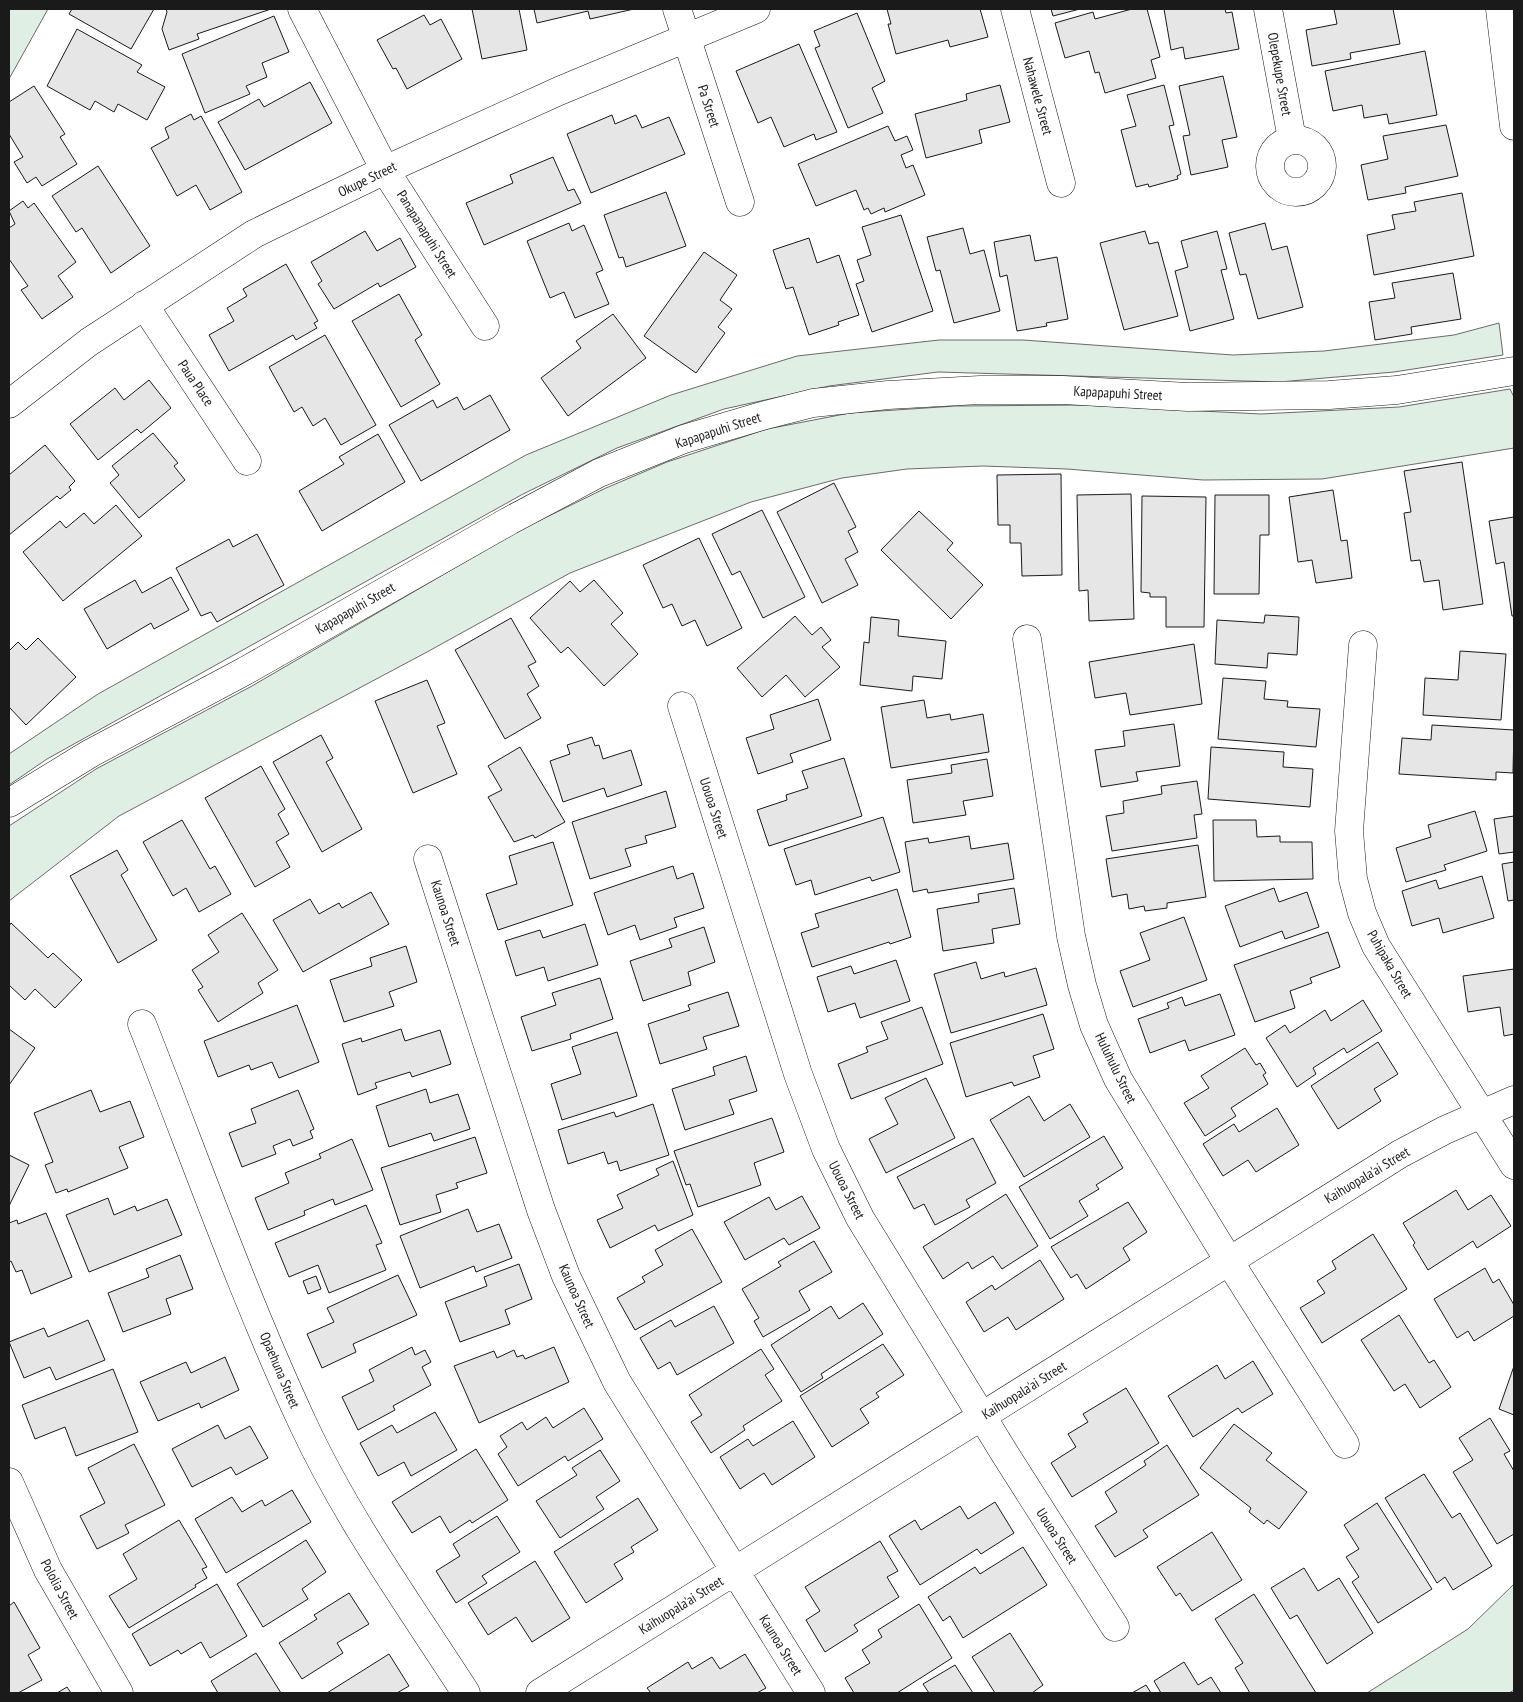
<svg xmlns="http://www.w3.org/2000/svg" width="1523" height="1702" font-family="'PT Sans Narrow',sans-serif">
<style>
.green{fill:#e0efe3;stroke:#6a6a6a}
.building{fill:#e6e6e6;stroke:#1a1a1a}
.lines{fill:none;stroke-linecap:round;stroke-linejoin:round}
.minor-casing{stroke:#1a1a1a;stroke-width:29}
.tertiary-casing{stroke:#1a1a1a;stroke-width:29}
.minor{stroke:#fff;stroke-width:28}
.tertiary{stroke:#fff;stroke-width:28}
.labels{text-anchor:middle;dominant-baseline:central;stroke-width:4;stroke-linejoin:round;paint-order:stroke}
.street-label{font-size:14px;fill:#1a1a1a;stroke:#fff}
</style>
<rect width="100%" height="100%" fill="#fff"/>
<path class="green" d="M9,9H48L9,79Z
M1499,323L1503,355L1394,372L1279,382L938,372L829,386L724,409L617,448L523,494L47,759L9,785V754L98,694L526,455L671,395L797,356L939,340H1023L1233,355L1324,351L1454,335Z
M1510,389L1514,397V448L1322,479L1203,480L1067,469L983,466L907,469L842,478L751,502L570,573L427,652L119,816L9,901V826L96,769L252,686L518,531L606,488L667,462L767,429L850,413L956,406L1083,405L1261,414L1399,407Z
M1514,1584V1690L1509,1693H1367L1468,1629Z"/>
<path class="building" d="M72,9H154L131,49L69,14Z
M166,9H271L197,34L199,39L169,50L162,29L167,12Z
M472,9H519L527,50L482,59Z
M534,9H634L590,19L588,11L537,23Z
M887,9H980L988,37L950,47L948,40L896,54L888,24H891Z
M1051,9H1080L1053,16Z
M1132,9H1147L1160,57L1151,60L1156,78L1105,93L1099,72L1095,73L1089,51L1065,58L1055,23L1093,12L1095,19Z
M1164,9H1225L1226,13L1232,12L1239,49L1185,59L1183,47L1171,50Z
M1334,9H1393L1400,44L1350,53L1351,59L1312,66L1306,30L1337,24Z
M857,13L885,81L872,88L883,113L848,128L815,48L820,46L814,31Z
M424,15L430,25L441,19L462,59L407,89L396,68L393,69L377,40Z
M274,16L289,52L262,63L267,77L246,86L250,94L205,113L182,54Z
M77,29L142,65L137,72L165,87L147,120L118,104L114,112L95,101L90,110L47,86Z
M799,44L837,132L816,140L814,134L784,147L771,117L758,123L736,71Z
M1425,51L1437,115L1389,124L1387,114L1364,118L1362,105L1333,111L1325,71Z
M1223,76L1237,137L1222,140L1228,167L1191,175L1183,136L1190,135L1179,86Z
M310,82L332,123L245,170L218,122L259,99L264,107Z
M1000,85L1010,122L979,130L982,143L926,158L915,114L967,100L966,94Z
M1164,85L1174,125L1169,126L1181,174L1177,176L1178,179L1149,187L1148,184L1136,187L1121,130L1136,126L1127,95Z
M34,86L65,134L60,137L77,164L42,186L36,177L27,183L14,162L23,157L9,134V102Z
M191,114L194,120L201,116L242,192L210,210L196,185L177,196L151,148L169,138L165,128Z
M612,115L615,124L636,115L642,128L669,117L685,154L591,193L567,134Z
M1446,125L1458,176L1405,187L1406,193L1368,200L1361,165L1388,159L1383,136Z
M888,126L895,141L907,136L913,150L901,155L906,168L913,165L925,195L885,212L884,208L871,214L868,208L864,210L856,190L816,206L798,164Z
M553,157L568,191L574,189L581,203L484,245L466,203L513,183L510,175Z
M98,166L150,246L111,273L82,228L76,232L52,196Z
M666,192L686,246L626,267L623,257L619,258L604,215Z
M1462,193L1474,256L1374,275L1367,235L1395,229L1392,215L1416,211L1414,202Z
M23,201L28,208L34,203L76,262L58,276L73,297L42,319L21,290L28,286L9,259V228L15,224L9,211Z
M901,215L933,311L872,332L856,284L864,281L857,260L871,255L862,227Z
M569,223L572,231L584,225L603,270L596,273L609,304L575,318L564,292L550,298L527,241Z
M1265,223L1272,250L1287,246L1303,307L1258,319L1246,274L1240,275L1229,233Z
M963,228L970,254L984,250L1000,311L954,323L940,270L936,271L927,237Z
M365,231L377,251L400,238L416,267L380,287L378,283L334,309L318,284L322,281L311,262Z
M1145,231L1149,244L1158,242L1178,316L1124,330L1100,243Z
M1217,231L1227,269L1221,270L1234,319L1190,331L1175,271L1188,267L1181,241Z
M1030,235L1035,261L1057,257L1068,319L1046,323L1047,326L1017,331L1007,275L1000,277L994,242Z
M809,238L817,263L839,255L859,315L838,322L839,325L809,335L793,287L786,289L773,250Z
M704,252L737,275L720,300L732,309L718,327L725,333L696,373L644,336Z
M286,264L318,321L314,323L317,328L296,340L293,335L229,371L209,335L234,321L227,308L247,296L243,289Z
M1453,273L1461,319L1411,327L1412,334L1375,340L1369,302L1395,298L1392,283Z
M399,294L422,335L415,340L440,384L401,407L352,321Z
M613,314L646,358L568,416L541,378L581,348L576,341Z
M325,335L376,425L341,445L325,418L313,426L302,407L294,412L269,367Z
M149,380L171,408L141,433L137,429L98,460L70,424L115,388L124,400Z
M490,395L510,430L421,481L389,425L433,400L437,408L457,397L464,410Z
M153,433L178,463L174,466L185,480L139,518L110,483L119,475L112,466Z
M378,434L405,482L322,531L299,491L344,464L339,457Z
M45,445L75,481L69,487L71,490L60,499L57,496L9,535V475Z
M1462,462L1483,604L1443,610L1439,580L1424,582L1420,560L1411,561L1404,513L1411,512L1404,471Z
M1061,474L1062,575L1022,576L1021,543H1010V525H998L997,475Z
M834,483L856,527L848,531L858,552L845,559L858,585L822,603L777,512Z
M1333,490L1341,541L1347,540L1352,578L1316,583L1312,560L1298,562L1289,497Z
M1131,494L1134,619L1089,621L1088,590L1079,591L1077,495Z
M1215,495H1269V535H1260L1259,594H1214Z
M1142,496L1206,497L1204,627H1166V597H1150V593L1141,592Z
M116,505L142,536L63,601L23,552L60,521L66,528L84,513L94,524Z
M762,510L805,597L763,618L740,571L732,575L712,534Z
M919,511L953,543L947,550L983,585L951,619L881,550Z
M1514,517V616H1512L1504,562L1496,564L1489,521Z
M257,534L284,585L217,622L211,612L201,616L176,568L229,539L233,547Z
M699,538L742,628L707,646L695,620L682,626L672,604L663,608L643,565Z
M171,577L189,610L154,629L151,623L107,649L84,609L135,580L142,593Z
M594,580L623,613L611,624L638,654L604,686L568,647L561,653L530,618L570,581L580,592Z
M1265,615L1299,617L1297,655L1268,653L1267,668L1215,664L1217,620L1264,623Z
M795,616L812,635L821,627L831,640L822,647L840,667L805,697L786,675L762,697L737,668Z
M871,617L899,620L898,636L946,641L942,679L913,676L912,691L860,685L864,642L869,643Z
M511,618L536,662L528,666L539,686L527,694L541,718L505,739L455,650Z
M38,638L76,677L26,725L9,707V651L18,642L26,650Z
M1194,644L1202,704L1130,715L1126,693L1095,698L1089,662Z
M1460,651L1506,654L1501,720L1423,715L1425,678L1458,680Z
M1223,678L1266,681L1264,699L1288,701L1287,707L1320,709L1316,747L1218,739Z
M427,680L445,723L437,726L457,774L413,793L375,701Z
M818,699L831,740L790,754L793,762L758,774L746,738L774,729L770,715Z
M924,700L927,718L950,714L951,720L983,714L989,752L891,768L881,707Z
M1174,724L1180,766L1136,772L1138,781L1101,787L1095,750L1125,746L1123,731Z
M1432,725L1514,730L1513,773L1496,772V780L1399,774L1402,738L1431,740Z
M321,735L333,758L326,762L362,829L322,852L273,762Z
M592,737L595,746L599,745L603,759L631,750L642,785L607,797L604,788L563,802L550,761L570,754L567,745Z
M520,747L565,822L535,838L533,835L514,842L488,797L502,790L488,766Z
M1211,747L1284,752L1283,767L1313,769L1310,807L1208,799Z
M844,758L862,816L769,846L757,810L787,800L786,795L808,788L802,771Z
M987,759L993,796L963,801L966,815L913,823L907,780L952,773L951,765Z
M261,766L285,809L278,814L289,834L276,842L290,867L255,887L205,798Z
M1197,781L1202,814L1194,815L1197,838L1112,851L1106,816L1124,813L1123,801L1162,794L1161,786Z
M666,791L676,827L645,836L647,843L625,849L631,866L590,879L572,822Z
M1475,811L1487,851L1444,865L1446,870L1406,882L1396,848L1431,837L1428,825Z
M1514,816V852L1499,854L1494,819Z
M883,817L900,872L872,881L870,877L815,895L811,880L796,885L784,849Z
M182,820L210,869L215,866L231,894L199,912L186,888L173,896L143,842Z
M1213,820H1256L1257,837L1280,836V842H1312L1313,879L1214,881Z
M969,836L971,849L1008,843L1014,879L928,893L927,889L913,892L905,842L928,838L929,843Z
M553,842L573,905L498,930L486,894L517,884L509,856Z
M1198,845L1206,897L1167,903V908L1145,911L1144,906L1129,909L1127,894L1112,897L1106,859Z
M117,850L128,870L121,875L157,940L118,963L70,876Z
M1514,862V900L1508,901L1502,864Z
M673,866L677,879L693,873L704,908L674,918L677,927L640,940L635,925L608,935L594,893Z
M1482,876L1494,918L1443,933L1439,918L1412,926L1402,891L1436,880L1439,889Z
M1014,888L1020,924L992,929L994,943L943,951L937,909L979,902L978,894Z
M1274,888L1279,902L1307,892L1319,927L1285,939L1282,931L1240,947L1225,906Z
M897,889L911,937L890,944L889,942L812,967L801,933L819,927L815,914Z
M371,892L389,924L303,972L273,920L310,899L319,914L339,903L342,908Z
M242,913L278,970L258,983L263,993L218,1022L198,990L203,987L192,970L219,952L208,935Z
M1184,917L1207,980L1133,1007L1120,971L1150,960L1140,933Z
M11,923L48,958L53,953L82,980L55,1008L35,989L25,1000L9,985V926Z
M585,924L598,965L548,981L544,967L516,976L505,941L540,930L543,938Z
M704,927L715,962L688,972L691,985L643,1001L630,961L672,947L669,939Z
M1328,932L1340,967L1310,978L1312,983L1290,991L1295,1008L1255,1022L1234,965Z
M406,946L417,982L389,992L394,1006L344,1022L330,980L372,966L370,958Z
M896,960L910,1001L860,1018L855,1003L828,1012L817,977L851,966L854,974Z
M976,962L981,979L1004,972L1005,977L1036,968L1047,1005L951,1033L934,974Z
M1514,969V1034L1504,1036L1500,1007L1468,1012L1463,976Z
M600,978L613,1019L570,1034L571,1039L532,1051L521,1017L556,1005L552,993Z
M728,992L739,1026L703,1037L707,1049L660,1064L648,1024L690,1010L688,1005Z
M1220,994L1235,1035L1189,1051L1185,1040L1150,1053L1138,1019L1169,1008L1167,1003L1182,997L1185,1006Z
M1363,1000L1382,1031L1347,1053L1344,1048L1313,1068L1316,1074L1297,1087L1266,1038L1285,1025L1290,1033L1325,1010L1331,1021Z
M297,1005L319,1062L279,1078L272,1062L251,1070L249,1065L218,1077L204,1041Z
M922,1007L943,1064L851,1099L838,1064L868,1052L866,1047L888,1039L881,1022Z
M1043,1014L1054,1049L1033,1056L1040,1077L1014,1086L1012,1082L966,1097L950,1043Z
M9,1029L35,1048L9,1085Z
M401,1029L405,1041L440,1030L451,1064L412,1077L410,1072L375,1083L377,1088L358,1095L342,1044L361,1038L362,1042Z
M617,1032L637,1096L562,1120L551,1084L581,1074L572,1047Z
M1378,1042L1398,1074L1374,1089L1381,1101L1338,1129L1311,1086Z
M1245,1048L1256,1065L1260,1063L1266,1073L1263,1075L1268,1084L1231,1108L1236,1116L1205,1136L1184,1103L1209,1088L1201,1076Z
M746,1056L757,1091L729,1100L734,1114L685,1130L672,1089L715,1075L713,1067Z
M926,1078L955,1138L886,1173L869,1139L898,1124L885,1098Z
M426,1089L430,1103L458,1094L470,1129L434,1141L431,1133L389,1147L376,1106Z
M91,1090L100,1112L130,1101L144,1137L119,1147L128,1168L68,1192L67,1189L56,1193L45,1165L53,1162L34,1113Z
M298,1090L314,1129L310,1131L313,1138L293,1146L290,1139L273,1146L276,1154L242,1167L229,1133L256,1123L251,1109Z
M1029,1096L1044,1121L1070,1104L1090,1137L1024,1177L990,1120Z
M653,1104L669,1155L620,1171L617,1161L608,1164L604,1152L568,1164L558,1130L614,1112L616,1117Z
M1277,1108L1299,1145L1256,1172L1248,1160L1223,1176L1203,1144L1234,1124L1239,1132Z
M772,1118L784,1152L754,1163L761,1185L698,1207L690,1184L686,1185L674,1151Z
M1104,1136L1123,1168L1096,1185L1099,1189L1079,1201L1088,1216L1050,1239L1019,1187Z
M475,1137L487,1173L456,1183L458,1188L436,1195L441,1212L400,1225L381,1168Z
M973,1138L996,1183L966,1200L970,1207L935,1225L924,1204L914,1209L897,1177Z
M352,1139L373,1190L335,1205L333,1199L304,1211L305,1215L268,1230L255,1198L289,1183L285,1173L321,1158L319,1154Z
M9,1155L29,1165L9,1206Z
M673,1161L693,1215L658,1231L655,1225L610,1248L597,1220L623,1208L617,1195L659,1175L656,1169Z
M1456,1190L1468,1210L1491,1195L1511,1226L1477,1248L1473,1241L1428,1270L1413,1245L1415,1243L1403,1223Z
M1006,1194L1038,1246L1002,1269L993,1256L972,1269L968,1262L943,1279L923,1247Z
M802,1196L820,1228L789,1245L784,1238L745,1260L724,1222L769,1197L776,1210Z
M108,1198L114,1215L135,1206L137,1211L167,1199L182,1235L89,1272L66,1215Z
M1128,1202L1147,1232L1123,1248L1130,1260L1086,1289L1077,1274L1071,1278L1051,1247Z
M366,1205L382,1243L376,1245L386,1270L329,1293L318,1265L289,1277L275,1243Z
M468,1209L477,1232L499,1224L512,1258L476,1272L474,1266L420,1288L400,1236Z
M46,1213L72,1277L31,1294L22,1270L16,1272L11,1261L9,1262V1223L17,1220L18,1224Z
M692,1229L722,1282L635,1330L617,1298L645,1282L642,1277L663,1265L655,1250Z
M1373,1234L1407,1289L1322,1343L1300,1308L1325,1293L1317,1281L1336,1269L1332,1261Z
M814,1241L832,1272L799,1291L810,1310L763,1337L754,1321L759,1318L742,1289L781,1266L778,1262Z
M180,1255L193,1289L166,1299L171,1314L123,1332L108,1293L149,1277L146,1269Z
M1040,1260L1064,1299L1016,1330L1008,1317L984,1332L966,1302L992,1285L995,1290Z
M519,1264L532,1299L505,1310L510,1324L460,1342L445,1302L487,1286L484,1277Z
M1485,1268L1493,1283L1499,1279L1514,1305V1316L1474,1341L1468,1331L1457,1338L1434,1299Z
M398,1275L417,1315L353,1344L356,1352L322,1368L307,1334L334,1322L327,1308Z
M316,1276L321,1289L308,1294L303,1281Z
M863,1303L883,1334L821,1374L823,1378L801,1392L771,1345L831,1306L839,1319Z
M714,1306L734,1343L677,1375L670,1362L658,1369L640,1338L671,1320L675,1327Z
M1399,1315L1429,1363L1434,1360L1451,1387L1420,1408L1405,1384L1394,1391L1361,1340Z
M88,1320L105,1360L56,1380L50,1367L24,1378L9,1342L44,1328L48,1337Z
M883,1344L904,1375L876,1393L879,1397L860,1409L869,1423L832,1447L800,1396Z
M412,1347L415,1355L425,1350L431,1362L422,1367L431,1385L393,1406L395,1410L358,1430L342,1397L374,1381L369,1370Z
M554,1347L569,1382L479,1423L454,1366L494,1351L497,1358L514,1350L517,1357L523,1355L525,1359Z
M761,1349L774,1369L765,1375L782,1401L743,1426L745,1430L711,1453L691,1422L702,1415L689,1395Z
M225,1357L239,1390L201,1408L199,1403L158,1421L140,1382L186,1362L191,1373Z
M1253,1361L1273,1394L1242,1413L1238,1408L1193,1437L1168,1396L1217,1365L1225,1379Z
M1514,1366V1415L1499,1409Z
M113,1369L138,1432L76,1456L65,1427L35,1439L22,1405Z
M1126,1388L1159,1443L1072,1497L1051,1463L1076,1447L1068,1434L1088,1422L1083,1414Z
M584,1408L603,1439L568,1461L565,1456L518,1486L498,1454L507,1447L500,1436L522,1422L527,1430L546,1417L553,1428Z
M435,1412L457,1450L411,1476L404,1462L378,1476L360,1443L392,1425L397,1433Z
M1490,1418L1510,1451L1504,1454L1514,1471V1534L1497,1544L1453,1472L1473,1460L1459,1438Z
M793,1421L815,1457L772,1485L764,1473L740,1489L720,1457L748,1439L753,1446Z
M1234,1424L1272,1453L1266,1460L1307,1492L1279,1529L1267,1520L1264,1524L1249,1512L1251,1508L1200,1468Z
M218,1425L225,1439L250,1426L268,1458L236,1475L231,1467L192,1487L172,1449Z
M134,1444L165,1505L125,1525L129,1533L97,1549L80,1516L105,1503L88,1468Z
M1167,1445L1199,1495L1143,1530L1148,1537L1115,1557L1095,1526L1117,1512L1105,1492L1146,1465L1144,1461Z
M476,1449L508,1500L472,1523L470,1520L450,1533L440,1516L412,1533L392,1502Z
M600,1450L620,1481L596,1497L604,1509L560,1538L536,1501L577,1475L572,1468Z
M1424,1474L1452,1518L1460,1513L1492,1566L1453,1590L1445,1577L1437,1583L1385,1498Z
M292,1490L311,1522L226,1573L195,1519L232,1497L242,1512L262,1500L265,1506Z
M638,1498L658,1530L631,1547L634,1552L614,1564L623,1579L586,1603L554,1552Z
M995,1502L1014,1533L981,1554L977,1549L920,1585L889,1536L915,1520L921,1530L960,1506L968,1519Z
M1377,1503L1432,1589L1378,1623L1352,1582L1359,1577L1346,1557L1359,1549L1344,1525Z
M497,1516L520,1552L482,1576L487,1583L456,1603L436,1571L460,1556L453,1544Z
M179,1520L207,1567L202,1569L207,1578L195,1585L196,1587L129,1628L109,1596L137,1579L123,1554Z
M1212,1532L1242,1580L1192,1611L1180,1593L1176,1596L1157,1567Z
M306,1540L326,1572L302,1589L308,1599L263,1627L237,1584Z
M880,1541L898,1571L887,1577L899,1597L854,1625L858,1631L825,1652L806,1620L820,1611L805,1587Z
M1023,1547L1047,1585L963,1638L950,1616L943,1621L928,1597L975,1567L980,1574Z
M535,1561L570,1618L532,1642L516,1617L488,1635L468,1603Z
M1304,1568L1318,1591L1339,1578L1373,1633L1327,1664L1297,1615L1290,1619L1271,1588Z
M217,1584L247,1636L210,1658L201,1642L181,1654L178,1650L150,1666L132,1634Z
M349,1593L369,1624L337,1643L343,1653L302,1679L279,1643L317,1619L314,1615Z
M1254,1594L1316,1693H1250L1235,1668L1243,1663L1215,1619Z
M14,1602L40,1648L28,1655L42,1680L18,1693H9V1606Z
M919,1604L952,1658L897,1693H854L845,1678L870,1663L862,1650L882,1637L878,1630Z
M1010,1633L1043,1685L1032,1693H995L972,1657Z
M256,1653L281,1693H218L211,1681Z
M389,1654L409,1686L397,1693H327Z
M745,1654L766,1688L757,1693H651L647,1688L688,1662L692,1669L712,1657L720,1669Z
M1184,1662L1198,1685L1211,1677L1221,1693H1161L1154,1681Z
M955,1665L973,1693H929L923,1684Z
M1146,1685L1151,1693H1132Z
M67,1687L71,1693H57Z"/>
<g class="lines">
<defs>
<path id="minor" d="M302,9L385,170L485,326
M677,9L740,202
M1015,9L1061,183
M1268,9L1292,139
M1270 166a26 26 0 1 1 52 0a26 26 0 1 1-52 0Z
M144,305L247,461
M9,404L89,342L254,234L385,170L559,91L756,9
M1027,639L1071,936L1082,985L1094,1025L1118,1079L1229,1261L1345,1444
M1363,645L1349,831L1353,879L1362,913L1376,946L1514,1165
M682,706L798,1074L826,1149L860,1218L1005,1454L1115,1627
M9,803L91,753L245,671L509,521L599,473L684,439L762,416L813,403L888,395L980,390H1063L1188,397L1329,395L1397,390L1514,371
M428,859L541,1210L566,1276L617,1382L811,1693
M142,1024C195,1158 243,1295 304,1426C348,1520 410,1606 466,1693
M9,1482L48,1570L119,1693
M540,1693L1400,1154L1445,1130L1514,1100"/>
<path id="tertiary" d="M1500,9L1514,126"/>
</defs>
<use href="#minor" class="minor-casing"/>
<use href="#tertiary" class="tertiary-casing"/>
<use href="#minor" class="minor"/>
<use href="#tertiary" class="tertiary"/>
</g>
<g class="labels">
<g class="street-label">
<text transform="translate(1280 74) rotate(80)">Olepekupe Street</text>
<text transform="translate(1038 96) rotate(75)">Nahawele Street</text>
<text transform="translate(709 106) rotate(72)">Pa Street</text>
<text transform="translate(367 179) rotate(-26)">Okupe Street</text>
<text transform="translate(427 234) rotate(58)">Panapanapuhi Street</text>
<text transform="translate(196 383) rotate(56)">Paua Place</text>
<text transform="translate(1118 393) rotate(3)">Kapapapuhi Street</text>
<text transform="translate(718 430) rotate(-18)">Kapapapuhi Street</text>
<text transform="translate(355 608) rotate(-30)">Kapapapuhi Street</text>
<text transform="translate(714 808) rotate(72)">Uouoa Street</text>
<text transform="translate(446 913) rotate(72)">Kaunoa Street</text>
<text transform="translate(1390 964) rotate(60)">Puhipaka Street</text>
<text transform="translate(1116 1068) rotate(64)">Huluhulu Street</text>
<text transform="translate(1367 1175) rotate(-31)">Kaihuopala'ai Street</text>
<text transform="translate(847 1190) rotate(63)">Uouoa Street</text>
<text transform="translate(577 1296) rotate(66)">Kaunoa Street</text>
<text transform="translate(280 1370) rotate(67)">Opaehuna Street</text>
<text transform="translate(1024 1390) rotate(-32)">Kaihuopala'ai Street</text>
<text transform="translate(1057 1536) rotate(57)">Uouoa Street</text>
<text transform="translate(60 1589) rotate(62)">Pololia Street</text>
<text transform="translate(681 1605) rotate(-32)">Kaihuopala'ai Street</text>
<text transform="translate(781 1645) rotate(58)">Kaunoa Street</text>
</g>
</g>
<rect width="1523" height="1702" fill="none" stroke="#1a1a1a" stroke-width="20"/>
</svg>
